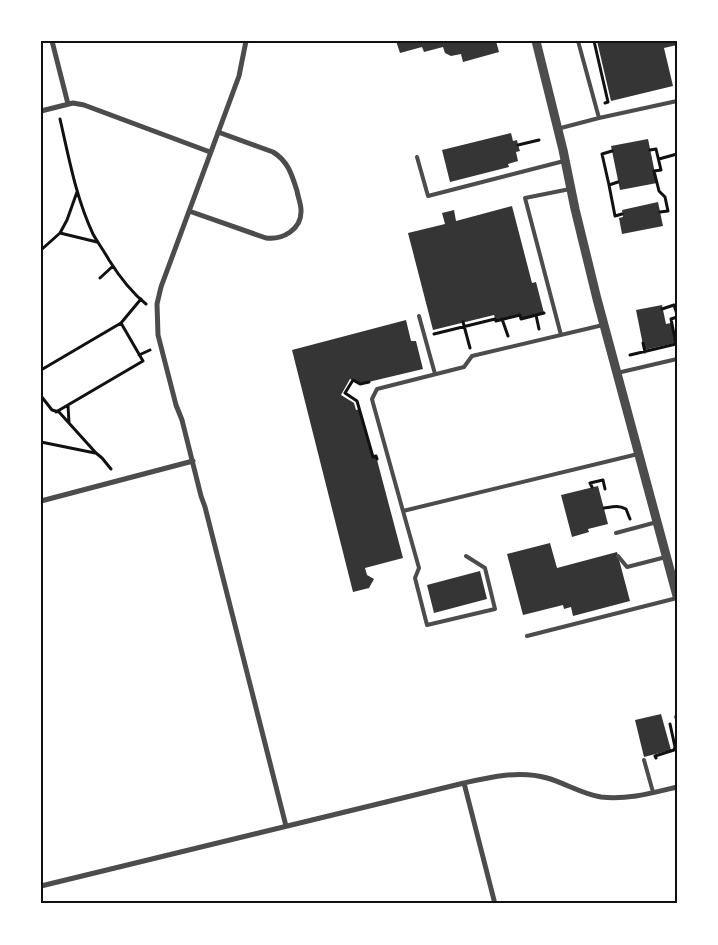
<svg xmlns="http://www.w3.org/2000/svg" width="718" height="945" font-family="Georgia,serif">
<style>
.building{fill:#353535}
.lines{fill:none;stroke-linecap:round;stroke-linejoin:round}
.path{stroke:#111;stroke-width:3}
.service{stroke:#4c4c4c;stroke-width:4}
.minor{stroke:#4c4c4c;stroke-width:5}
.tertiary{stroke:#4c4c4c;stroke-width:9}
.neatline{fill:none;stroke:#111;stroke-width:2}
</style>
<rect width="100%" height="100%" fill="#fff"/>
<path class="building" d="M396,41H496L499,52L463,62L461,54L451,56L445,53L443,47L424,52L422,47L400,53Z
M597,41H677V45L664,48L673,86L611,101Z
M511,133L513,141L517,140L518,145L520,151L516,152L518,161L508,164L509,167L450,182L442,150Z
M648,139L657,183L620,190L611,146Z
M658,202L663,226L622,234L619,218L623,217L622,210Z
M512,206L532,283L536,282L544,313L521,319L520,315L496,321L494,315L433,330L408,233L445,224L442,213L454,210L456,221Z
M662,305L666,324L671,323L675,343L644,350L636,310Z
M406,320L411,341H416L423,369L360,384L350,379L341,395L354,403L356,410L360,409L373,457L376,456L403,558L365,568L367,575L374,579L369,588L353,592L292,350Z
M598,486L608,524L588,529L589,532L572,537L561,495Z
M550,543L557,568L617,552L630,601L573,616L571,607L564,609L563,605L523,615L507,554Z
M480,571L487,599L434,613L427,585Z
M661,714L671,750L644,757L635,720Z"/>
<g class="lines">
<path class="path" d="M594,41L608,102L605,103
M60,119C69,158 76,198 93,234C98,243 104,251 109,260C119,276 131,292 146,304
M518,145L539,140
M650,150L656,149L661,170L654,171L659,191L665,197L668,211L660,212
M612,151L602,154L609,185L618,182
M659,159L677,154
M609,185L615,216L622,214
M60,233L97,242
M41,250L60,233L67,220L77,192
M100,278L113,266
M662,309L674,305L677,314
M536,315L539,329
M502,319L508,336
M463,322L470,348
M434,334L495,319L496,321L520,315L521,319L544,313
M643,343L645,352
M139,355L150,350
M630,355L676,344L671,319L677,317
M41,370L121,323L141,299
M369,382L360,384L353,380L345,393L357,401L373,457L376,456L377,459
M41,396L52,410L59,412L96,453L102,458L111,469
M68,405L69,423
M56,412L143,361L121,323
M41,442L95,453
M592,487L590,483L603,480L605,489
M604,508C612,507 618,505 626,509L630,519
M656,758L655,756L674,750L675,747L670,724"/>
<path class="service" d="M599,118L677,101
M557,129L599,118L578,41
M417,157L428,196L564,161
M419,316L435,374
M603,325L472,356L464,367L377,389L372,399L373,403L403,511L638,454
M561,335L525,198L570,189
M617,373L677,359
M403,511L419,568L415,578L427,625L495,609L485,568L466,556
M616,533L657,522
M618,556L627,567L666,557
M527,636L677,598
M676,717H677
M644,760L653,792"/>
<path class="minor" d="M52,41L68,104
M246,41L239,76L161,287L157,304L158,335L176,405L182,420L201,496L205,507L286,826
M41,111L73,103L84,105L210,152
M189,211L266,238C282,240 302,230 301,210C301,204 298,197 297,191C292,175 288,161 273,152L218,132
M41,501L193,461
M464,783L495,904
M41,886L464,783C490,777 520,770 547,778C565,783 582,794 601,797C627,800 652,793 677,787"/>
<path class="tertiary" d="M536,41L563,150L575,209L597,299L677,596"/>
</g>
<rect width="718" height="945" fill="none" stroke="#ffffff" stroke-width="85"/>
<rect x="42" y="42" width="634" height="860" class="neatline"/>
</svg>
